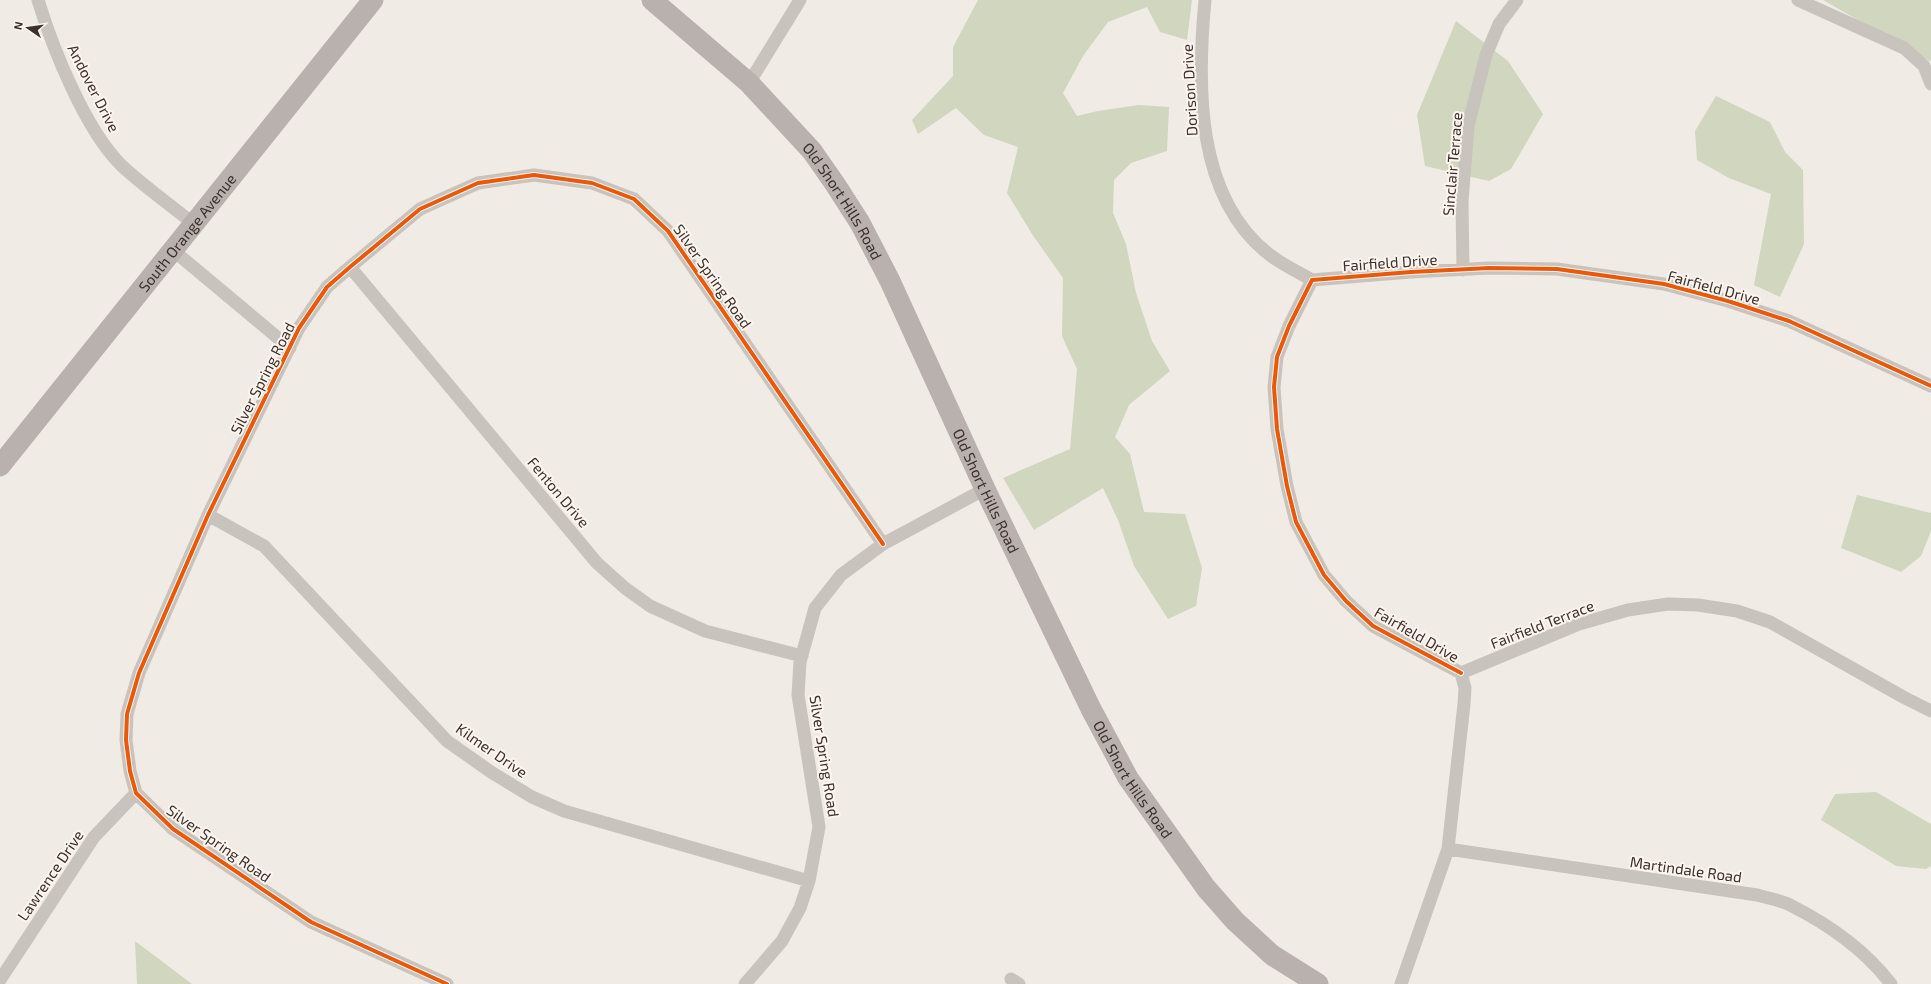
<svg xmlns="http://www.w3.org/2000/svg" width="1931" height="984" font-family="'Exo 2',sans-serif">
<style>
.green{fill:#d1d6bf}
.lines{fill:none;stroke-linecap:round;stroke-linejoin:round}
.minor{stroke:#c9c3be;stroke-width:13}
.primary{stroke:#b8b1ad;stroke-width:21}
.cycleway-casing{stroke:#fbf5ee;stroke-width:6}
.cycleway{stroke:#e8590c;stroke-width:4}
.labels{text-anchor:middle;dominant-baseline:central;stroke-width:4;stroke-linejoin:round;paint-order:stroke}
.street-label{font-size:15px;fill:#3b302b;stroke:#fbf5ee}
</style>
<rect width="100%" height="100%" fill="#f0ebe5"/>
<path class="green" d="M978,0H1192L1187,40L1160,32L1147,7L1108,22L1083,56L1063,93L1077,116L1098,111L1138,105L1169,107L1167,151L1131,163L1114,180L1113,213L1126,244L1136,293L1152,341L1170,371L1129,405L1115,437L1130,454L1144,512L1185,514L1202,568L1196,606L1168,619L1134,566L1118,520L1103,488L1034,530L1003,478L1070,449L1077,369L1062,336L1063,278L1032,234L1007,193L1018,147L984,135L956,108L918,134L912,120L953,76V47Z
M1823,0H1931V62Z
M1456,21L1508,61L1543,114L1511,169L1489,181L1425,166L1417,115Z
M1716,96L1770,122L1785,152L1803,170L1804,244L1780,297L1754,285L1771,194L1729,178L1697,160L1695,131Z
M1857,495L1931,513V531L1921,556L1901,572L1841,548Z
M1876,792L1931,824V866L1926,869L1896,866L1821,820L1835,794Z
M135,941L192,984H137Z"/>
<g class="lines">
<path class="minor" d="M38,0C53,49 85,129 121,165C142,185 172,206 195,225
M1205,0C1197,84 1195,198 1270,255C1283,265 1298,272 1312,280
M1798,0L1904,48L1924,66L1931,84
M749,83L800,0
M174,251L290,348
M350,267L597,563L625,588L650,606L705,631L802,656
M1463,270L1462,201L1468,126L1486,55L1499,24L1517,0
M208,515L264,546L447,741L491,772L532,797L564,811L809,881
M1461,673L1373,626L1346,601L1324,575L1296,522L1287,486L1277,429L1274,387L1277,357L1289,326L1312,280L1411,272L1489,268L1557,269L1664,284L1728,301L1789,321L1931,386
M1461,673L1579,624L1628,610L1668,604L1698,605L1737,611L1770,622L1905,698L1931,711
M1448,849L1757,895C1768,898 1780,900 1790,905C1828,924 1865,950 1891,984
M1011,979L1019,984
M0,980L94,837L136,793
M447,984L311,922L173,829L136,793L130,771L126,740L127,714L139,673L208,515L299,328L327,287L350,267L420,209L478,183L534,175L592,183L634,199L668,231L883,544
M745,984L782,941L800,908L809,881L819,827L798,695L800,662L815,608L841,575L883,544L985,489
M1401,984L1448,849L1464,704L1465,688L1461,673"/>
<g class="primary">
<path id="s1" d="M652,0L749,83L812,151L835,184L860,223L890,281L985,489L1091,709L1128,778L1206,888L1235,921L1272,955L1318,984"/>
<path id="s2" d="M0,466L373,0"/>
</g>
<defs>
<path id="cycleway" d="M1461,673L1373,626L1346,601L1324,575L1296,522L1287,486L1277,429L1274,387L1277,357L1289,326L1312,280L1411,272L1489,268L1557,269L1664,284L1728,301L1789,321L1931,386
M447,984L311,922L173,829L136,793L130,771L126,740L127,714L139,673L208,515L299,328L327,287L350,267L420,209L478,183L534,175L592,183L634,199L668,231L883,544"/>
</defs>
<use href="#cycleway" class="cycleway-casing"/>
<use href="#cycleway" class="cycleway"/>
</g>
<g class="labels">
<g class="street-label">
<text transform="translate(94 88) rotate(63)">Andover Drive</text>
<text transform="translate(1189 90) rotate(-93)">Dorison Drive</text>
<text transform="translate(1452 164) rotate(-85)">Sinclair Terrace</text>
<text stroke="none"><textPath href="#s1" startOffset="279">Old Short Hills Road</textPath></text>
<text stroke="none"><textPath href="#s2" startOffset="299">South Orange Avenue</textPath></text>
<text transform="translate(1390 262) rotate(-4)">Fairfield Drive</text>
<text transform="translate(713 276) rotate(55)">Silver Spring Road</text>
<text transform="translate(1714 287) rotate(15)">Fairfield Drive</text>
<text transform="translate(262 378) rotate(-63)">Silver Spring Road</text>
<text stroke="none"><textPath href="#s1" startOffset="603">Old Short Hills Road</textPath></text>
<text transform="translate(559 492) rotate(50)">Fenton Drive</text>
<text transform="translate(1542 624) rotate(-21)">Fairfield Terrace</text>
<text transform="translate(1417 634) rotate(30)">Fairfield Drive</text>
<text transform="translate(492 750) rotate(35)">Kilmer Drive</text>
<text transform="translate(825 756) rotate(81)">Silver Spring Road</text>
<text stroke="none"><textPath href="#s1" startOffset="927">Old Short Hills Road</textPath></text>
<text transform="translate(219 843) rotate(35)">Silver Spring Road</text>
<text transform="translate(1686 869) rotate(8)">Martindale Road</text>
<text transform="translate(50 875) rotate(-56)">Lawrence Drive</text>
</g>
</g>
<g transform="translate(28 28) rotate(283)" stroke="#fbf5ee" stroke-width="3" paint-order="stroke">
<path d="M0-3L7 15L0 10L-7 15Z" fill="#3b302b"/>
<text y="-6" font-size="11" font-weight="bold" text-anchor="middle" fill="#3b302b">N</text>
</g>
</svg>
